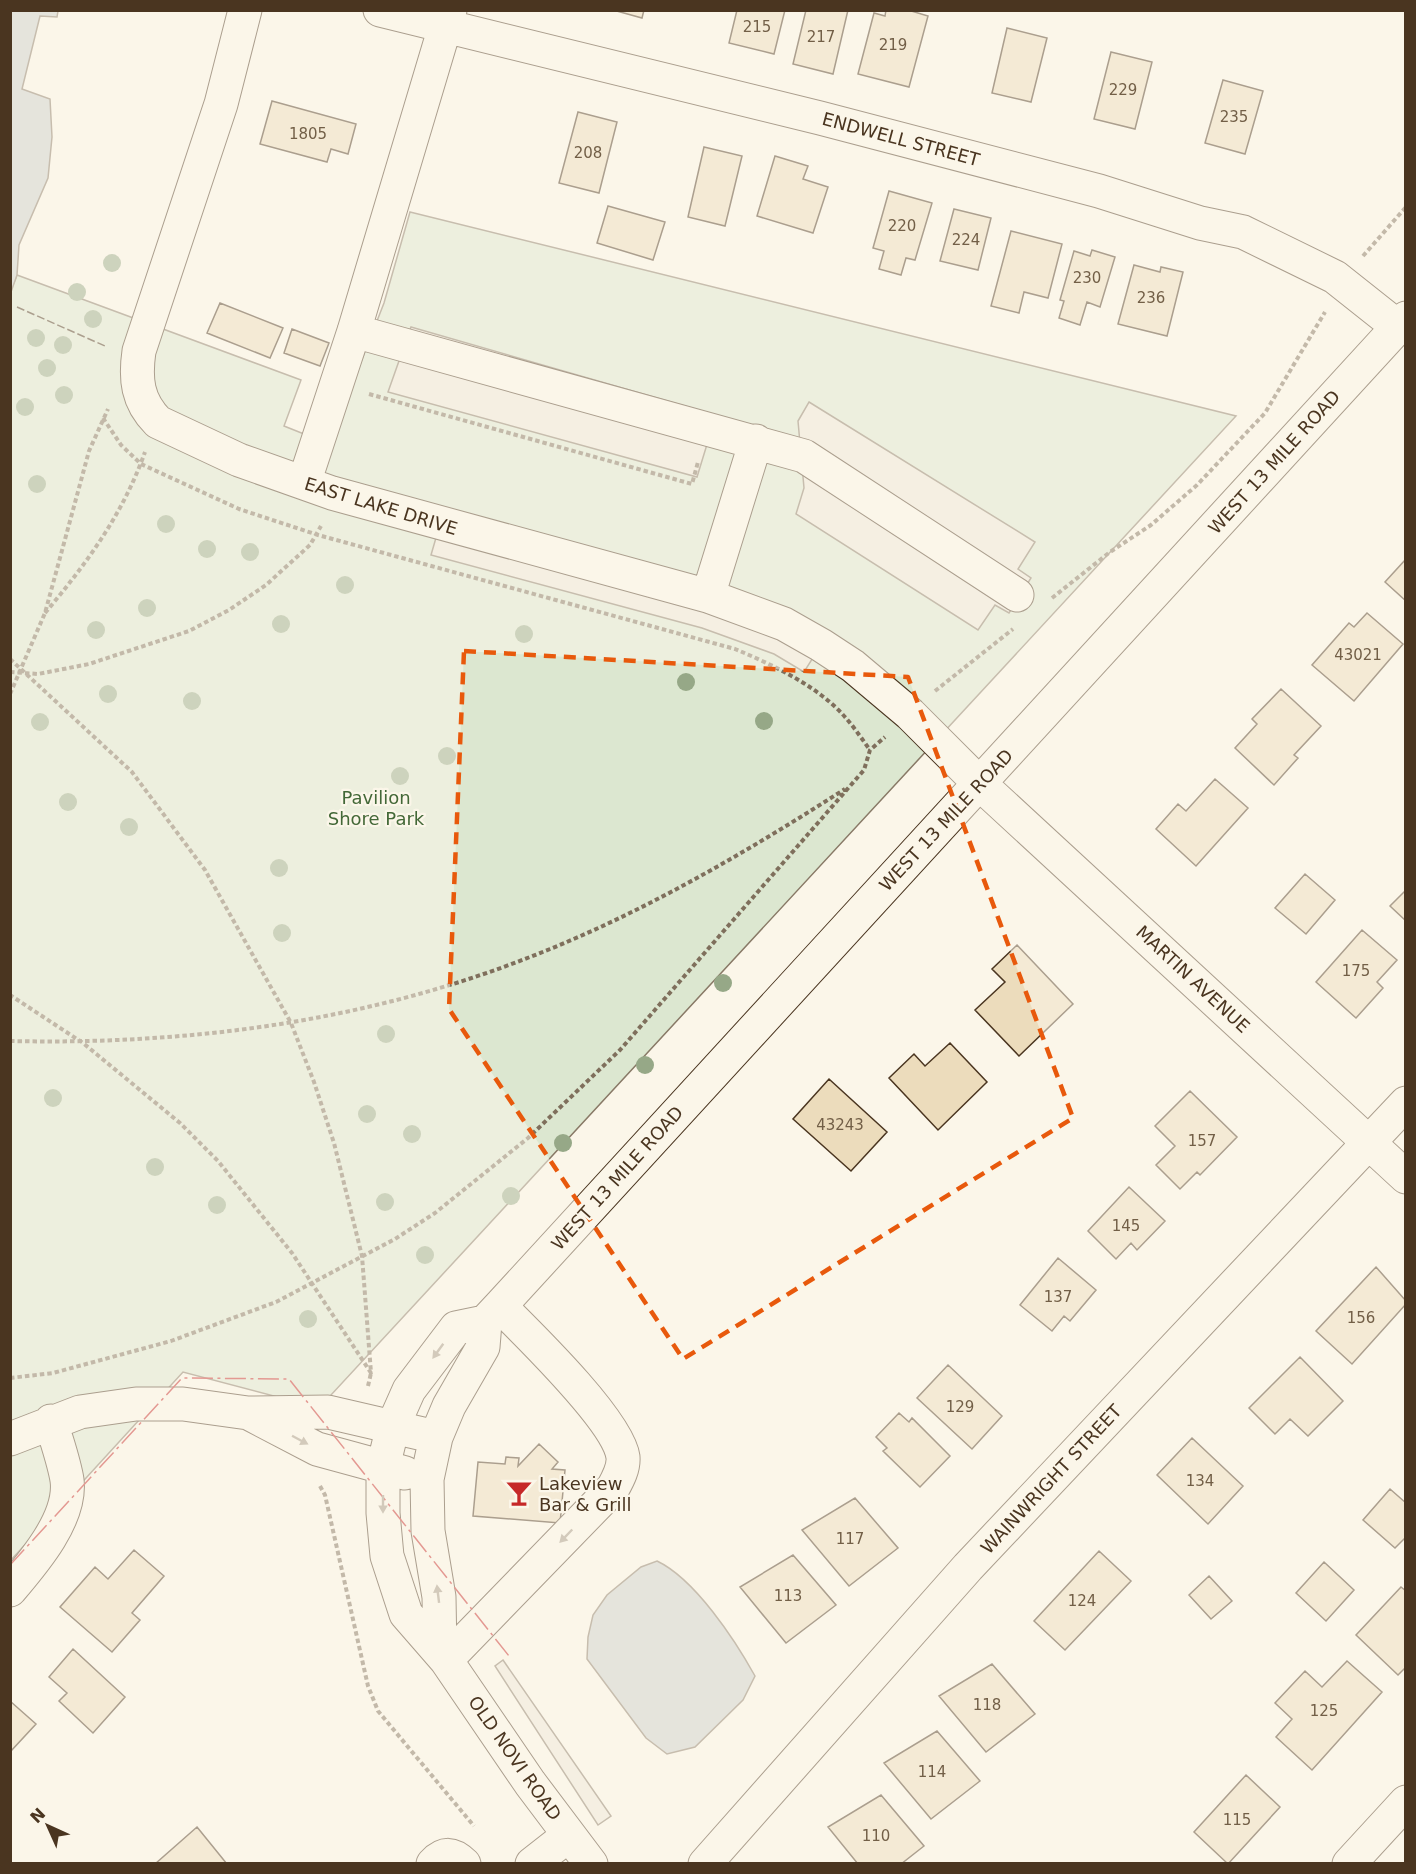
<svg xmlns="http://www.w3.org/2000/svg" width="1416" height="1874" font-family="'DejaVu Sans',sans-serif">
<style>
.green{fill:#dce7d0;stroke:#887966;stroke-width:1.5}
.parking{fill:#ede7d9;stroke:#887966;stroke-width:1.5}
.water{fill:#c9cecd;stroke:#887966;stroke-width:1.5}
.building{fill:#ecdcbc;stroke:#4a3520;stroke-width:1.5}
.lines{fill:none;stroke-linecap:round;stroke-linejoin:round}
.minor-casing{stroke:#4a3520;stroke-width:35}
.path{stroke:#7f6f5c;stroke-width:4;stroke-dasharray:4.5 3;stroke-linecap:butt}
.minor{stroke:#fbf6e9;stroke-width:33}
.fence{stroke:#4a3520;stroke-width:1.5;stroke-dasharray:8 3;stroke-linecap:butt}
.power{stroke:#c62828;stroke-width:1.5;stroke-dasharray:21 4.5 3 4.5;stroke-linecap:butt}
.tree{fill:#96a887}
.oneway{fill:#a29684}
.marked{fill:none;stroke:#e8590c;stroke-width:4.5;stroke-dasharray:12 8;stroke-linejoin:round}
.labels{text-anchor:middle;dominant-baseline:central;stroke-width:4.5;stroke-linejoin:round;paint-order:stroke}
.number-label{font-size:15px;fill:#725f47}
.street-label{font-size:18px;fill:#4a3520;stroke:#fbf6e9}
.park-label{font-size:18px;fill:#436837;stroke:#fbf6e9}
.poi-label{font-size:18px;fill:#4a3520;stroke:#fbf6e9;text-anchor:start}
</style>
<rect width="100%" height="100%" fill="#fbf6e9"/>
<path class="green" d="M410,212L1236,416L319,1408L183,1372L11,1560L10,292L17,275L301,380L284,426L329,444L384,303Z"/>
<path class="parking" d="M411,327L716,415L697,477L388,392Z
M809,402L1035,542L1018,569L1031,578L1009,613L995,605L978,630L796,514L804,488L798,421Z
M440,524L821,645L804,672L774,654L702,628L431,555Z
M503,1660L611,1816L598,1825L495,1666Z"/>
<path class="water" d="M11,10L58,11L57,17L40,16L22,89L50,99L52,137L48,178L19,245L17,275L11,292Z
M657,1561C695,1579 735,1640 755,1676L743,1700L695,1747L667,1754L646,1738L587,1659L588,1637L593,1615L607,1595L641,1567Z"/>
<path class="building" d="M613,10H644L642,18Z
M737,10H785L774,54L729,43Z
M806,10H848L833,74L793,64Z
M886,10H908L928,16L909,87L858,74L874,13L885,16Z
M1007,28L1047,38L1031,102L992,93Z
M1111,52L1152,62L1135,129L1094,119Z
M1223,80L1263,91L1245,154L1205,143Z
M272,101L356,124L348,154L331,149L327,162L260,144Z
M578,112L617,122L599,193L559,183Z
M704,147L742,156L725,226L688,217Z
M775,156L808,166L803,179L828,187L813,233L757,216Z
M889,191L932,203L915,260L906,258L901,275L879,269L884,251L873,248Z
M608,206L665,222L653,260L597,243Z
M954,209L991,218L978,270L940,261Z
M1011,231L1062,244L1048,298L1024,292L1019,313L991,306Z
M1092,250L1115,257L1100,307L1087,302L1080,325L1059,318L1064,301L1060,300L1074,251L1090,256Z
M1134,265L1160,272L1161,267L1183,272L1167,336L1118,324Z
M220,303L283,328L270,358L207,333Z
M292,329L329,343L320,366L284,353Z
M1406,559V601L1385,582Z
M1367,613L1403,644L1354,701L1312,665L1349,623L1354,627Z
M1281,689L1321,726L1294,755L1298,758L1274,785L1235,748L1257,724L1252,719Z
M1215,779L1248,808L1196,866L1156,829L1178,804L1186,811Z
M1305,874L1335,900L1306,934L1275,908Z
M1406,890V921L1390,906Z
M1362,930L1397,960L1377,982L1383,988L1356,1018L1316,982Z
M1017,945L1073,1004L1019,1056L975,1010L1005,982L992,969Z
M950,1043L987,1082L938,1130L889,1078L914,1054L925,1066Z
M829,1079L887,1132L851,1171L793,1119Z
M1190,1091L1237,1137L1200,1175L1197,1172L1180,1189L1156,1165L1175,1146L1155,1126Z
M1129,1187L1165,1221L1137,1250L1131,1243L1116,1259L1088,1231Z
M1058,1258L1096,1290L1070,1321L1064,1316L1052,1331L1020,1305Z
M1376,1267L1406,1301V1304L1352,1364L1316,1331Z
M1300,1357L1343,1401L1308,1436L1290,1419L1275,1434L1249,1408Z
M948,1365L1002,1416L972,1449L917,1398Z
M899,1413L909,1422L912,1418L950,1456L920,1487L883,1451L887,1448L876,1437Z
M1192,1438L1243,1486L1208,1524L1157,1475Z
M539,1444L558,1462L552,1469L565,1470L560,1523L473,1516L478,1462L505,1464L506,1457L519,1458L518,1466Z
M1390,1489L1406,1503V1537L1395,1548L1363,1520Z
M855,1498L898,1548L849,1586L802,1530Z
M134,1550L164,1576L132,1613L140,1620L112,1652L60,1607L95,1567L108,1579Z
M1099,1551L1131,1581L1065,1650L1034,1621Z
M793,1555L836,1605L786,1643L740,1587Z
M1324,1562L1354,1590L1326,1621L1296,1593Z
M1209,1576L1232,1601L1211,1619L1189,1595Z
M1401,1587L1406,1591V1667L1398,1675L1356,1635Z
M73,1649L125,1697L93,1733L59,1701L67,1693L49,1677Z
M1347,1661L1382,1692L1312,1770L1276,1737L1292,1719L1275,1703L1305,1671L1322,1687Z
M992,1664L1035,1714L986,1752L939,1696Z
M10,1701L36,1724L10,1752Z
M937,1731L980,1781L931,1819L884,1763Z
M1246,1775L1280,1807L1228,1864L1194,1832Z
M881,1795L924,1846L901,1864H858L828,1827Z
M197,1827L227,1864H155Z"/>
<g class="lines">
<defs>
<path id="minor" d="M245,10L221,104L139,351C135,379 137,401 158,422L239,460L332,493L708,596L784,624L821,645L853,666L910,714L979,783L1406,1177
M380,10L820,118L1099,191L1200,223L1243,232L1335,277L1398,327
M354,331L804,456L1017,595
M304,483L354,331L450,10
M708,596L756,441
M252,1415L317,1449L405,1473
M10,1439L80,1412L136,1404H183L248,1413L328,1412L436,1437
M10,1590C33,1563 72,1518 67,1480C64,1461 56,1440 51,1421
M440,1652L439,1597L428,1531L427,1479L436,1437L449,1406L483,1347L485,1322
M446,1660L613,1488C618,1479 624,1468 623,1457C618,1421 528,1334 500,1306
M433,1864C444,1852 453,1853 464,1864
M532,1864L569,1835
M591,1864L530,1783L446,1660L406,1614L387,1556L383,1513V1467L393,1426L409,1390L456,1328L485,1322L500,1306L1406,318
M705,1864L968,1567L1406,1103
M1349,1864L1406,1802"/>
</defs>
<use href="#minor" class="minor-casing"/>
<path class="path" d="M1363,256L1406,207
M369,394L692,484L698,462
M103,418L121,445L141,464L239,509L318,535L735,649C773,665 818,686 845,717C854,727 862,739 870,750
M1052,598L1110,552L1151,525L1197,485L1265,413L1325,312
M45,613C87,563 123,514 145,452
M10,659L132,772L205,870L291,1023L314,1082L334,1143L362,1256L371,1373L292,1253L218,1161L180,1123L83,1043L10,995
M10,672L38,674L89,664L189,631L229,610L266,585L310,545L321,526
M935,691L1013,629
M10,694L45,613L89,451L108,409
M10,1041C188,1045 364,1022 530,957C641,914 745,853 845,789
M10,1378L53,1373L171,1341L276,1302L395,1239L435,1213L528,1138L620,1050L864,770L870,750L885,737
M368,1386L371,1373
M320,1486L325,1495L368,1686L378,1711L474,1826"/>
<use href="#minor" class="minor"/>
<path class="fence" d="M17,307L105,346"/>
<path class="power" d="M10,1565L182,1378L289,1379L509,1656"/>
</g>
<g class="tree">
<circle cx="112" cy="263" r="9"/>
<circle cx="77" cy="292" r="9"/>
<circle cx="93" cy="319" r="9"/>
<circle cx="36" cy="338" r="9"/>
<circle cx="63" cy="345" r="9"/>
<circle cx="47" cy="368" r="9"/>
<circle cx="64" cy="395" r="9"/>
<circle cx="25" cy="407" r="9"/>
<circle cx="37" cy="484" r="9"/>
<circle cx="166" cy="524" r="9"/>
<circle cx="207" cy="549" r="9"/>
<circle cx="250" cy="552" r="9"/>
<circle cx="345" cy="585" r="9"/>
<circle cx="147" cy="608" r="9"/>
<circle cx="281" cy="624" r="9"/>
<circle cx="96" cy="630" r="9"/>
<circle cx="524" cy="634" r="9"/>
<circle cx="686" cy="682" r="9"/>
<circle cx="108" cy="694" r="9"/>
<circle cx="192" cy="701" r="9"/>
<circle cx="764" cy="721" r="9"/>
<circle cx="40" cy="722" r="9"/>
<circle cx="447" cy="756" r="9"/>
<circle cx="400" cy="776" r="9"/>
<circle cx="68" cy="802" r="9"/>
<circle cx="129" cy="827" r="9"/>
<circle cx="279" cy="868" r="9"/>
<circle cx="282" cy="933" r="9"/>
<circle cx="723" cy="983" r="9"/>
<circle cx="386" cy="1034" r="9"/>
<circle cx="645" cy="1065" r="9"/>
<circle cx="53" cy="1098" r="9"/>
<circle cx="367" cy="1114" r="9"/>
<circle cx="412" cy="1134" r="9"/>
<circle cx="563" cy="1143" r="9"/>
<circle cx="155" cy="1167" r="9"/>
<circle cx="511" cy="1196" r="9"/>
<circle cx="385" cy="1202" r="9"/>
<circle cx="217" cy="1205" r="9"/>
<circle cx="425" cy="1255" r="9"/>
<circle cx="308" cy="1319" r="9"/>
</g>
<defs><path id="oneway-solid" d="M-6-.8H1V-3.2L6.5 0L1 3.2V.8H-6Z" transform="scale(1.5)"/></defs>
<g class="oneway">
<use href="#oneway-solid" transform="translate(438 1351) rotate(126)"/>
<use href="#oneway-solid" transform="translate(300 1440) rotate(28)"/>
<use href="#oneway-solid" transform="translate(383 1504) rotate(90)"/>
<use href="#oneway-solid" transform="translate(566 1536) rotate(134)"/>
<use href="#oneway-solid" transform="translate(438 1594) rotate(-97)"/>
</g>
<path d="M0 0H1416V1874H0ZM464,651L908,677L1073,1118L683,1359L449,1009Z" fill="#fbf6e9" fill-opacity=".55" fill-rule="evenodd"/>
<path class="marked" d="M464,651L908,677L1073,1118L683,1359L449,1009Z"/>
<defs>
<symbol id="bar-bare" viewBox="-9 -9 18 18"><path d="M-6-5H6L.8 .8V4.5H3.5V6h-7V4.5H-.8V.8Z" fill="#c62828" stroke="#fbf6e9" stroke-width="2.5" paint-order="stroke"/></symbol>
</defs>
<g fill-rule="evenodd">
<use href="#bar-bare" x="500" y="1474" width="38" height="38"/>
</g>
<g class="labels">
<g class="number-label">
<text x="757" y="27">215</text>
<text x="821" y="37">217</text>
<text x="893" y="45">219</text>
<text x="1123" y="90">229</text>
<text x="1234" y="117">235</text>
<text x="308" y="134">1805</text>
<text x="588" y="153">208</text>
<text x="902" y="226">220</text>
<text x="966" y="240">224</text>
<text x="1087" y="278">230</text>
<text x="1151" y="298">236</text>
<text x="1358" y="655">43021</text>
<text x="1356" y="971">175</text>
<text x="840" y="1125">43243</text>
<text x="1202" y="1141">157</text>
<text x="1126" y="1226">145</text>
<text x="1058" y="1297">137</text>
<text x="1361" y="1318">156</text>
<text x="960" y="1407">129</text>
<text x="1200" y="1481">134</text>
<text x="850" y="1539">117</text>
<text x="788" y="1596">113</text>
<text x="1082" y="1601">124</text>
<text x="987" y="1705">118</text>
<text x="1324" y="1711">125</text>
<text x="932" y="1772">114</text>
<text x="1237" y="1820">115</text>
<text x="876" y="1836">110</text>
</g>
<g class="street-label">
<text transform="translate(901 139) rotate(15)">ENDWELL STREET</text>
<text transform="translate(1274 462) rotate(-48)">WEST 13 MILE ROAD</text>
<text transform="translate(381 506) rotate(17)">EAST LAKE DRIVE</text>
<text transform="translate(946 820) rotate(-47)">WEST 13 MILE ROAD</text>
<text transform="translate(1193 979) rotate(43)">MARTIN AVENUE</text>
<text transform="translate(617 1178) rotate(-48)">WEST 13 MILE ROAD</text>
<text transform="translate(1051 1479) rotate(-47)">WAINWRIGHT STREET</text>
<text transform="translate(515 1758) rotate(55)">OLD NOVI ROAD</text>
</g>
<g class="park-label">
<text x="376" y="797">Pavilion<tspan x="376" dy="21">Shore Park</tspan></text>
</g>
<g class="poi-label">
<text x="539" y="1483">Lakeview<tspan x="539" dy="21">Bar &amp; Grill</tspan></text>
</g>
</g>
<rect width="1416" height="1874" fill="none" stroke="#4a3520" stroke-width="24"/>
<g transform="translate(48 1826) rotate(315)" stroke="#fbf6e9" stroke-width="4.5" paint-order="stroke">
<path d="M0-4.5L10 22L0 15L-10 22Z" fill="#4a3520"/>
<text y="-9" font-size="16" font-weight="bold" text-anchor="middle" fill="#4a3520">N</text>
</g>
</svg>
